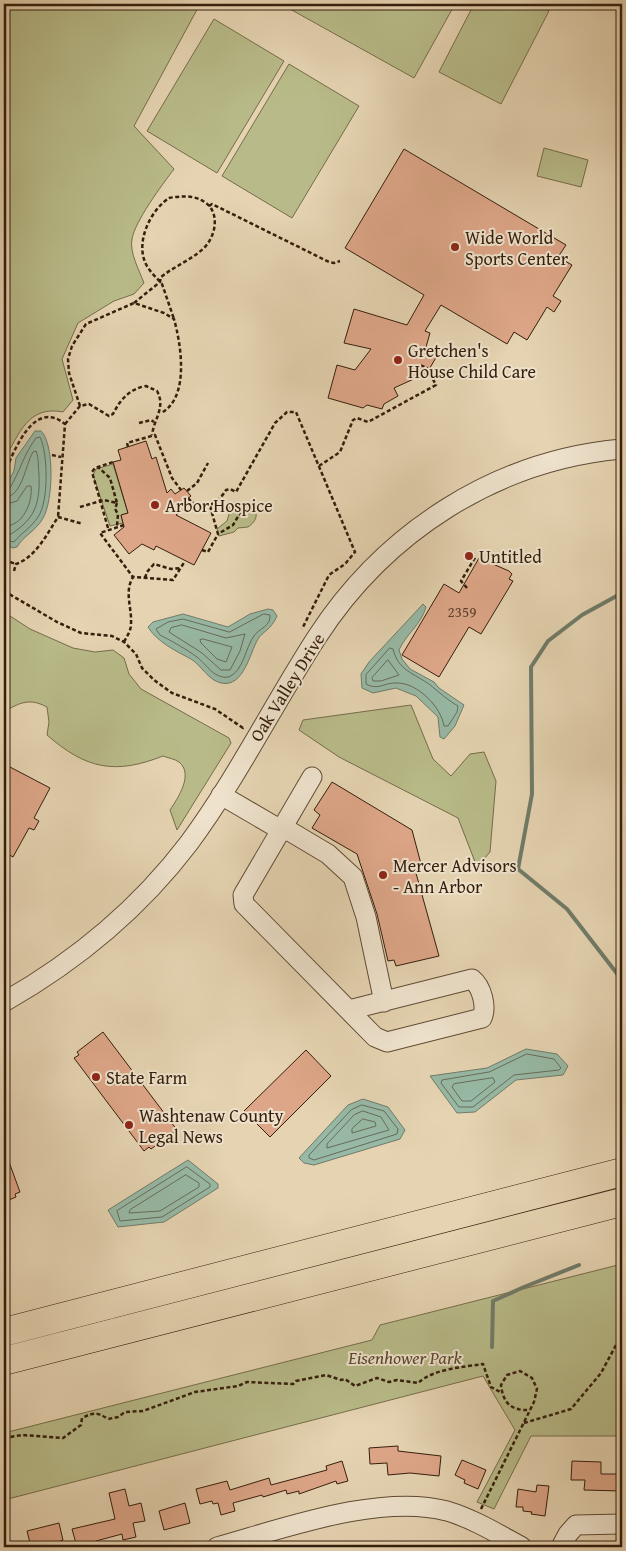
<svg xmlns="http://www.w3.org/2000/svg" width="626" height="1551" font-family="'Gentium Book Plus',serif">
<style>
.green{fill:#b8bb89;stroke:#766c4a}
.water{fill:#97b9a6;stroke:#707b68}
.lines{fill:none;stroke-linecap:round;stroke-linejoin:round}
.shore{stroke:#666c59;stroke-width:1}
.stream{stroke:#707b68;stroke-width:4}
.building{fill:#dda688;stroke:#351e0c}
.minor-casing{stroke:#614b35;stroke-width:21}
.highway-casing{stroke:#351e0c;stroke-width:29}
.path{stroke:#351e0c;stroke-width:2.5;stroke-dasharray:4 2.5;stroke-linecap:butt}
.minor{stroke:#eee2cc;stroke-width:19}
.highway{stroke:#e5d3b1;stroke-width:28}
.poi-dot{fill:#8f2418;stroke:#eee2cc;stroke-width:2}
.labels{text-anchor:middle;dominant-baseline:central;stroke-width:4;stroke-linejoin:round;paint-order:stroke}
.number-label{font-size:15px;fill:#5f402b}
.poi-label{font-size:18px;fill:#351e0c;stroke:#eee2cc;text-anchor:start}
.street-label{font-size:18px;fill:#351e0c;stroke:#eee2cc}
.park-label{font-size:18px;font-style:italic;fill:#56452b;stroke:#eee2cc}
</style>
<rect width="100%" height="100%" fill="#e5d3b1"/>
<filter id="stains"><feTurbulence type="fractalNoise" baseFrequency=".004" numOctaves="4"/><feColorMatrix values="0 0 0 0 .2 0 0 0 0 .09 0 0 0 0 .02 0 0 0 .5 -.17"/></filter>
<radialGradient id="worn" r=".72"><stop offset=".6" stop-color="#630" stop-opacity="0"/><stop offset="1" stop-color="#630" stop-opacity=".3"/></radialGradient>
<path class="green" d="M4,4H200L134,126L174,169C162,185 135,221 132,239C129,252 140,272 144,283L134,294L114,301L78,323L62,359L73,400L63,412C28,405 19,434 4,460Z
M281,4H455L414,78Z
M474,4H535L549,11L501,104L439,72Z
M214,19L284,61L217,173L147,131Z
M289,64L359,106L292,218L222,176Z
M544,148L588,160L581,187L537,176Z
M113,464L128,513L121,515L123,523L110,526L93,475L96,469Z
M237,502L252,505C259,513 257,521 248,527L238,528L234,532L219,536L217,529L227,521L232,504Z
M4,612L30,629L73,648L95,652L113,650L124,658L129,674L141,689L229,738L231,743L177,830L170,810C178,798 194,774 179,762C175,759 168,758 163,756C115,775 86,769 47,735L49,722L47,707C30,698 20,702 4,712Z
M411,705L433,759L451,776L470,754L484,752L496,781L490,852L477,867L458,818L339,757L299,730L303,720Z
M622,1264V1436H531L494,1509L477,1502L515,1430L483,1376L4,1500V1433L372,1340L380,1325Z"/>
<path class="water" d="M35,431H41C55,445 53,502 43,518C37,530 23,536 17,547L13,548L4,544V489L14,471L16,458Z
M423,604L426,607C421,625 406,634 399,650L402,659L410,669L434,682L439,688L464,705L455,726L444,739L440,737L438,717L416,696L396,688L373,693L362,688L361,674L369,662Z
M268,609L273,610L277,616C271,630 262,632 258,639C250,652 244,688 221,683C208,680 202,666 191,659C176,651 157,642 148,627L153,622L183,614L228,627L250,614Z
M526,1049L557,1054L568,1066L563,1075L516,1080L475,1112L457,1113L430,1076L487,1068Z
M363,1099L388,1107L405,1130L400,1139L314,1165L304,1163L299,1158L348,1105Z
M188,1160L218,1184V1188L164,1222L118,1227L108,1210Z"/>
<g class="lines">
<path class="shore" d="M4,491L10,488C20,471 24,454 36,438L40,437C48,454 49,501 38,517C32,527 21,533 14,542L4,540
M4,498C23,496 25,465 33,452L36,451C39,458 38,467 39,474C40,503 36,518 11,534L4,533
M4,505L17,501L27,486H31C33,502 23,527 4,526
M264,614L270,615C271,627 259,628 254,636C245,648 244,670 229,677C214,679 208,666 197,657C186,649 172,641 160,635L156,629L168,622L183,619L229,632Z
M182,625L226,638L245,634L240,651L230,670H221L202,653L169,632L171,628Z
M203,639L232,647L226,662L217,659L201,643L200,640Z
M390,648L393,649C398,670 413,673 429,684C439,692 446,699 458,706L457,712L448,726H444C441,707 418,683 397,683C385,682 378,691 366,684V675Z
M388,660L399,675L381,681H373L372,678Z
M527,1054L554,1059L561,1068L559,1070L514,1075L473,1107H459L441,1083L442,1080L489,1072Z
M493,1078L495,1082L471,1101H462L452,1087L454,1084Z
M362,1105L384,1111L398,1129L397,1134L314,1160L309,1158V1155L351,1110Z
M363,1111L381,1117L389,1130L327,1148V1144L354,1115Z
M363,1119L375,1122L376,1126L352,1133V1129Z
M187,1167L210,1184V1187L162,1217L120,1221L117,1211Z
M186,1175L199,1183V1187L160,1211L129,1213L130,1210Z"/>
<path class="stream" d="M622,593L582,615L548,641L531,667L532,794L518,869L567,909L622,980
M492,1347L493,1301L524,1287L579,1265"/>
</g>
<path class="building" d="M404,149L566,245L558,257L572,265L553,296L561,301L554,312L547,307L527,340L514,332L507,344L441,305L425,331L430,333L426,347L438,354L427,373L394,388L398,396L384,404L382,409L367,405L363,408L328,398L337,365L355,370L371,349L344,343L354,309L407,325L424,295L345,248Z
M146,441L152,459L156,457L167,493L171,489L175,494L184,488L191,496L182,503L186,508L176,515L211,533L194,565L156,546L154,550L142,544L129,554L114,535L124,527L121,515L128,513L113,462L121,460L118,450Z
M479,558L509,571L512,574L509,579L513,581L481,634L469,627L439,677L402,655L444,584L459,593Z
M10,767L50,788L34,818L39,821L34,830L29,828L13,857L4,852V779Z
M332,782L412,830L421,864L414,866L439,956L396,966L394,960L388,961L377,914L357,854L312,828L320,815L314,810Z
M103,1032L177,1130L151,1149L149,1147L144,1151L74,1058L79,1055L77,1052Z
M306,1050L331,1076L270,1137L244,1111Z
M5,1151L20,1192L15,1194L16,1197L4,1202Z
M398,1446V1451L441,1456L439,1476L410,1473L388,1475L387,1463L370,1464L369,1448Z
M462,1460L486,1470L478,1489L464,1483L465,1480L455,1475Z
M342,1461L348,1481L337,1484L336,1481L299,1494V1491L287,1494L286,1490L263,1497L262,1495L233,1503L235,1511L221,1515L218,1503L213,1504L212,1501L200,1504L196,1489L227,1481L230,1490L269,1478L271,1485L327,1470L326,1466Z
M572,1461L601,1462V1474H622V1491L584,1490L585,1480H571Z
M537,1485L549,1486L545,1516L531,1514L532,1512L523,1511V1507H516L518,1489L536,1492Z
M125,1489L129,1506L141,1503L145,1521L133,1523L136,1537L123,1540L122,1534L96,1541L97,1543L91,1545L92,1547H77L72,1529L115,1519L109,1493Z
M185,1503L190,1523L164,1530L159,1511Z
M59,1523L63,1540L45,1547H31L27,1531Z"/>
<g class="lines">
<defs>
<path id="minor" d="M312,777L243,895L244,904L375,1037L387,1042L482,1018C487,1007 482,987 472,979L349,1010
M221,795L281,830L291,832L328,854L353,877L366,917L384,1002
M4,1002C76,961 139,909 189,843C237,778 273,705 317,637C385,532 496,460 622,449
M217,1547C282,1529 380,1493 447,1511C474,1519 498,1534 522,1547
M561,1547L568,1534L576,1525L622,1524"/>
<path id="highway" d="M4,1332L622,1172
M4,1361L622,1202"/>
</defs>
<use href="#minor" class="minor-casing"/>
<use href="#highway" class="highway-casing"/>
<path class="path" d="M209,206L212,204L329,262L334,263L340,261
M134,303L160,282L161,277C175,266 191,260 204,248C216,236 221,211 203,201C193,195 180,196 169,198C151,210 136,240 145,262C148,270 156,277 162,284L174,319
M80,406L69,373L68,359L72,346L86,324L134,303L164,313L174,319C181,344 190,398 161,413
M139,423L151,420L154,422
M65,424L80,406L89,404L109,416L113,414C120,400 129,389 146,386L157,391C166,407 154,419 152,435
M128,447L127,443L155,435L172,478L181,490
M52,455L61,457
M319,466L340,452L353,420L357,418L368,422L436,385L427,368L420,365
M4,474C14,452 33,398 65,424L58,517
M187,491L197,483L208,463
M188,498C201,514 218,504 226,490L230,489L236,492L275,423L287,412H296L355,552L345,564L329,575L302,629
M117,503L115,509L118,514L117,526
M210,506L218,534L233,525L239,515L243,513L241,508H218L213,505
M80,507L104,500L117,503L110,478L98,467
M124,525L100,533L133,577
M108,528L92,472L95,468L113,462
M202,550L208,552L218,534
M4,560L16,564
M14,571L16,564C36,557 47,534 58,517L83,524
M145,578L147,572L154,564L171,569L181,568
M467,588L461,581L476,556
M4,591L57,622L81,633L112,636L124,642L136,654L142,668L154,680L172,693L215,709L243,728L244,726
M124,642C127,636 131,631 131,624C132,607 124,592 133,577L173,580L185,561
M524,1423L571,1409L601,1373L622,1334
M4,1438L22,1435L63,1438L81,1425L82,1418C94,1412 97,1412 108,1419L118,1417L125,1412L143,1411L195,1392L238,1386L247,1382L293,1384L296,1381L326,1375L341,1380L345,1379L355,1386L377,1378L389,1382L397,1380L418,1383C433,1369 463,1367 483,1364L491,1387L502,1393
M481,1509L534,1402L537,1389L532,1378L520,1371L507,1375L501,1385C503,1403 511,1411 530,1410"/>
<use href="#minor" class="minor"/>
<use href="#highway" class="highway"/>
</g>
<g class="poi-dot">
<circle cx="455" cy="247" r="5"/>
<circle cx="398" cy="360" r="5"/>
<circle cx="155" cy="505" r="5"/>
<circle cx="469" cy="556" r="5"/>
<circle cx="383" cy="875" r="5"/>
<circle cx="96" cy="1077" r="5"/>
<circle cx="129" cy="1125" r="5"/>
</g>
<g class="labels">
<g class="number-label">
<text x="462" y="611">2359</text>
</g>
<g class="poi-label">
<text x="465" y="237">Wide World<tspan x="465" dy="21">Sports Center</tspan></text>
<text x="408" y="350">Gretchen's<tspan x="408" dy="21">House Child Care</tspan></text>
<text x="165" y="505">Arbor Hospice</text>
<text x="479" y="556">Untitled</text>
<text x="393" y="865">Mercer Advisors<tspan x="393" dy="21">- Ann Arbor</tspan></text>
<text x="106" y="1077">State Farm</text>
<text x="139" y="1115">Washtenaw County<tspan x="139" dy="21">Legal News</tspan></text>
</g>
<g class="street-label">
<text transform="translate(287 687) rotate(-58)">Oak Valley Drive</text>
</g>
<g class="park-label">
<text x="405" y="1357">Eisenhower Park</text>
</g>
</g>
<rect width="626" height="1551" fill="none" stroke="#e5d3b1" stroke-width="20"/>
<rect x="5" y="5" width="616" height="1541" fill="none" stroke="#351e0c" stroke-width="2.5"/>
<rect x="10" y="10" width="606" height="1531" fill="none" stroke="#351e0c"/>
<rect width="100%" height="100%" filter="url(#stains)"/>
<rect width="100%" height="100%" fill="url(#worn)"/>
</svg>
